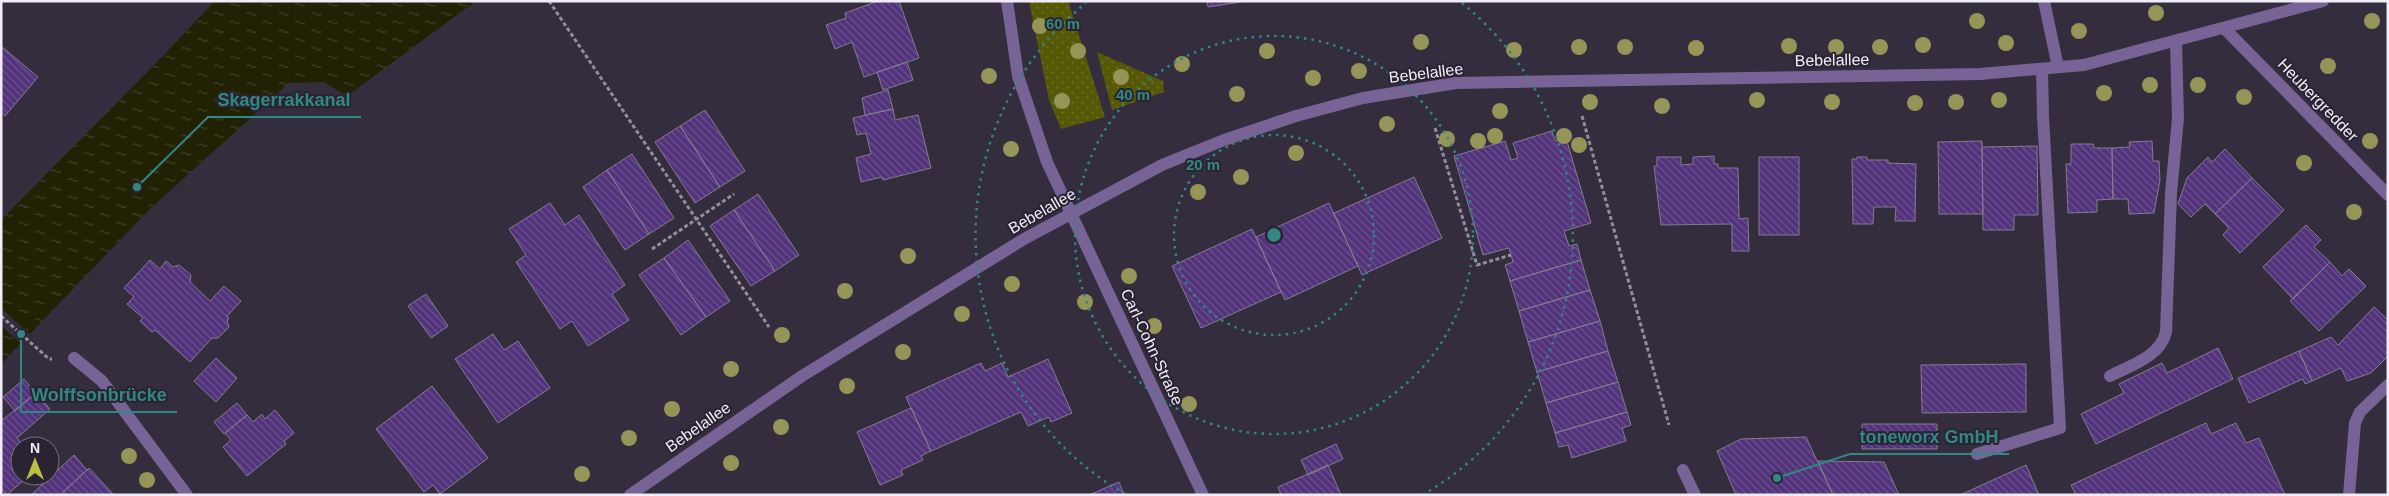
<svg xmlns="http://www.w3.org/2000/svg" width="2389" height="496" font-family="Arial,sans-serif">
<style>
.grass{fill:url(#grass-dots)}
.water{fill:url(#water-ripples)}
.pier{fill:#332d3d}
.building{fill:url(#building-back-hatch);stroke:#837c8f}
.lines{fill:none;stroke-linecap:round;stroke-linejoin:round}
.path{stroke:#938e9c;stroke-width:3;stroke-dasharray:4 2.5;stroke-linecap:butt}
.service{stroke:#776396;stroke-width:12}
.minor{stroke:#776396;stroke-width:12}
.tertiary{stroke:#776396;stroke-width:12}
.tree{fill:#949557}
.ring{fill:none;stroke:#318883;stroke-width:2.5;stroke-dasharray:2.5 5}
.labels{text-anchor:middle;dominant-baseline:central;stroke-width:4;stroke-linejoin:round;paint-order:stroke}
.street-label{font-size:16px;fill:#f1edf8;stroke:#292332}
.centre{fill:#318883;stroke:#292332;stroke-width:2.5}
.ring-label{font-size:15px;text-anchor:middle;font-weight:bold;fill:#318883;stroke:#292332;stroke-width:4;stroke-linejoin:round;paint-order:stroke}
.leader{fill:none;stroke:#318883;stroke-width:2}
.callout-dot{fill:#318883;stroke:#292332;stroke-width:2}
.callout-label{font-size:18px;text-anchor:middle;font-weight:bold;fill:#318883;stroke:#292332;stroke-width:4;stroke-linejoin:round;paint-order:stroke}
</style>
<defs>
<pattern id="grass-dots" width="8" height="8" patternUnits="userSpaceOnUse" patternTransform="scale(1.25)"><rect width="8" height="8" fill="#555804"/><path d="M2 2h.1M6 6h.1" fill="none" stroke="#6e7029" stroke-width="1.8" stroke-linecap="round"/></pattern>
<pattern id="water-ripples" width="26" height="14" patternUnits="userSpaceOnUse" patternTransform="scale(1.25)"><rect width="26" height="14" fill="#212204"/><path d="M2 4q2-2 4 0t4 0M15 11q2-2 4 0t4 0" fill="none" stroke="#424229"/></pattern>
<pattern id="building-back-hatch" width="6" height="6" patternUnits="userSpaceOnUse" patternTransform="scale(1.25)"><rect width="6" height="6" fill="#52337b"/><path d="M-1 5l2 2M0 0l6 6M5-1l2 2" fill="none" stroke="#6b518e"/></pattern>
</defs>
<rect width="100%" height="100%" fill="#332d3d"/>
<path class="grass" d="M1029,1H1068L1105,117L1061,129L1049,100Z
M1097,52L1163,81L1164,92L1112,110Z"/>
<path class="water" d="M215,1H476L347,96L324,82L289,83L151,208L1,364V220L158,61Z"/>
<path class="pier" d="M1,308L32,336L23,345L1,326Z"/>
<path class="building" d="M878,1H899L919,58L864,77L852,42L835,49L826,25L846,18L845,13Z
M1207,1H1247L1208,7Z
M1,46L38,77L5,116L1,112Z
M907,62L913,80L883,90L877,72Z
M888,90L893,109L865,115L862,98Z
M893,109L895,120L918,115L931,168L883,180L882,177L861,182L856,158L871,154L866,133L857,135L853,118Z
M705,110L745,171L720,187L680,126Z
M680,126L720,187L695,203L655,142Z
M1552,131L1555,141L1566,138L1591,223L1564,231L1569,246L1577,244L1581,260L1510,281L1505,265L1513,262L1509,248L1483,255L1454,156L1505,141L1511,160L1518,158L1513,143Z
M1982,141L1983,214H1939L1938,142Z
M2152,141L2153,161H2159L2160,180L2154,213L2129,214L2128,199H2113L2112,148L2130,147L2129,142Z
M2071,144H2093L2094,148H2112L2113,199L2097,200V212L2068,213L2066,164H2071Z
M2037,146L2038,215H2014V230H1983L1982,147Z
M2225,149L2252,178L2215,214L2205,204L2191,217L2178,204L2187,178L2208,157L2212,162Z
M632,154L674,218L649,234L607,170Z
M1714,156V164H1718V168H1738L1739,219L1748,218L1749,251H1732V224L1661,225L1654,166H1657V157H1681V165L1693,164V157Z
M1759,157H1799V235H1759Z
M1857,157H1867V160H1888V163L1916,164L1915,221H1895L1896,207H1874L1873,224H1853L1852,159H1857Z
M607,170L649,234L625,250L583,187Z
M1414,177L1442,238L1362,275L1334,213Z
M2252,178L2284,210L2240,253L2223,235L2229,228L2215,214Z
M758,194L799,255L775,271L734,210Z
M550,203L565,225L579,215L625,285L612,294L629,320L588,346L572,321L560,329L516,262L526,255L509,229Z
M1329,203L1358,266L1285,300L1256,237Z
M734,210L775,271L751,286L710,226Z
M2306,225L2321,240L2314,247L2330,262L2293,299L2263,267Z
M1252,229L1281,292L1201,328L1172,266Z
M688,240L730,301L706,317L664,258Z
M664,258L706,317L681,335L639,275Z
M150,260L160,269L166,261L173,267L179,265L191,275L190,282L210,301L224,286L241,301L227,316L229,318L227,321L229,327L218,338H212L190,362L155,330L152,332L140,321L143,318L127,304L134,297L124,288Z
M1581,260L1590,290L1519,311L1510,281Z
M2330,262L2342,276L2349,269L2366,286L2319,331L2290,301Z
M1590,290L1600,321L1528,342L1519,311Z
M426,294L448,326L431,338L408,306Z
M2374,307L2388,320V356L2371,373L2347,381L2341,368L2312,381L2299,351L2331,337L2338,345Z
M1600,321L1608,351L1537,372L1528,342Z
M493,334L504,350L518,341L550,388L498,423L455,359Z
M2218,348L2233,379L2096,444L2081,414L2124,393L2119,384L2162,363L2167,373Z
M1608,351L1618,382L1546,403L1537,372Z
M2299,351L2312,381L2305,384L2303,379L2249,403L2238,378Z
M216,358L237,378L216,402L194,381Z
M1048,359L1072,413L1051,422L1049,417L1028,426L1021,412L931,451L906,397L981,363L985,371L1002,363L1008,377Z
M2026,364V412L1922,413L1921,365Z
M24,379L36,393L15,411L3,397Z
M1618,382L1627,412L1555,433L1546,403Z
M432,386L488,458L440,494L433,485L424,492L376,429Z
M36,393L50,409L17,438L23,446H20V476H28L7,495L1,488V421Z
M237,403L247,415L224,434L214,422Z
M911,408L931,451L921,456L923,460L901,470L903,475L880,485L857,432Z
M275,410L294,433L284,441L286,444L247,476L223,447L231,440L225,433L247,415L253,422L262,414L265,419Z
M1627,412L1631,425L1622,428L1626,441L1572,458L1568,445L1559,447L1555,433Z
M2206,423L2211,434L2236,423L2246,443L2259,438L2285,495H2076L2071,485Z
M1862,424H1937V449H1862Z
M1806,437L1833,495H1736L1717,451L1741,439Z
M1336,444L1343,459L1308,475L1301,460Z
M74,455L87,470L60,495H31Z
M1818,461L1884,462L1899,495H1833Z
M1328,465L1341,495H1281L1278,487Z
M2026,465L2039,495H1960Z
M89,468L114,495H60L87,470Z
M1119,482L1124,495H1089Z"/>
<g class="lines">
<path class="path" d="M549,1L769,327
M1582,116L1669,425
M1435,128L1477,265L1511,255
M652,249L734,194
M1,316L49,359H52"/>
<path class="service" d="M2044,1L2058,67
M2110,376C2131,365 2160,357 2166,332L2171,193L2178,118L2176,41
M1977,454L2060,428L2043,116L2042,69
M1683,470L1695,495
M2349,495L2355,423L2360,412L2388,385"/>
<path class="minor" d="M2225,29L2388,195
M74,358L102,381L187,495"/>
<path class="tertiary" d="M1007,1L1018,76L1047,162L1203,495
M630,495L802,376L1024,239L1162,165L1224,140L1296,116L1363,98L1456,83L1980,74L2084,65L2323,1"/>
</g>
<g class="tree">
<circle cx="2156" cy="13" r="8"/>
<circle cx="1977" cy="21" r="8"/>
<circle cx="2372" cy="21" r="8"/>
<circle cx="1040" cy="26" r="8"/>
<circle cx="2079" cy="31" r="8"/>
<circle cx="1421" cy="42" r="8"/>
<circle cx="2006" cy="43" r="8"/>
<circle cx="1923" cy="45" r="8"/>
<circle cx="1789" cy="46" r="8"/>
<circle cx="1579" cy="47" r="8"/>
<circle cx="1625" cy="47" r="8"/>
<circle cx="1836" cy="47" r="8"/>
<circle cx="1880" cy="47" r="8"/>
<circle cx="1696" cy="48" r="8"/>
<circle cx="1514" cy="50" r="8"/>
<circle cx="1078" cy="51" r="8"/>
<circle cx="1267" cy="51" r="8"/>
<circle cx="1182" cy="64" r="8"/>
<circle cx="2328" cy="66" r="8"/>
<circle cx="1359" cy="71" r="8"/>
<circle cx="989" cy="76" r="8"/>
<circle cx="1121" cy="77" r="8"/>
<circle cx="1313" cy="78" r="8"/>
<circle cx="2150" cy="85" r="8"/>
<circle cx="2198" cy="85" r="8"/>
<circle cx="2104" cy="93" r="8"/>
<circle cx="1237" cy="94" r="8"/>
<circle cx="2244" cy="97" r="8"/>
<circle cx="1757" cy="100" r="8"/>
<circle cx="1999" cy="100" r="8"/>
<circle cx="1062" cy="101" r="8"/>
<circle cx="1590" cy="102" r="8"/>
<circle cx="1832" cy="102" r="8"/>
<circle cx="1956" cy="102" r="8"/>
<circle cx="1915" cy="103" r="8"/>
<circle cx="1662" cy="106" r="8"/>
<circle cx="1500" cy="111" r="8"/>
<circle cx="1387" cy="124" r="8"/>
<circle cx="1495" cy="136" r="8"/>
<circle cx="1564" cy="136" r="8"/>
<circle cx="1447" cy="139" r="8"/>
<circle cx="1478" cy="141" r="8"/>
<circle cx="2370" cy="141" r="8"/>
<circle cx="1579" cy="145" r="8"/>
<circle cx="1011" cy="149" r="8"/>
<circle cx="1296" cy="153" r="8"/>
<circle cx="2304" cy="163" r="8"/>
<circle cx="1241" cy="177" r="8"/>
<circle cx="1198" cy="192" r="8"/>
<circle cx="2354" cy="212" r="8"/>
<circle cx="908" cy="256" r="8"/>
<circle cx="1129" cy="276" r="8"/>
<circle cx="1012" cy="284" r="8"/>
<circle cx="845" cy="291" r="8"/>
<circle cx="1085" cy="302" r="8"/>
<circle cx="962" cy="314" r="8"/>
<circle cx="1154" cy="326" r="8"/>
<circle cx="782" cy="335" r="8"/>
<circle cx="903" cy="352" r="8"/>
<circle cx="731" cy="369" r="8"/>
<circle cx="847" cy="386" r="8"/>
<circle cx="1189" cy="404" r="8"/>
<circle cx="672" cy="409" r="8"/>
<circle cx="781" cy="427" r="8"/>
<circle cx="629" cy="438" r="8"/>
<circle cx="129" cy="456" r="8"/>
<circle cx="731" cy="463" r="8"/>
<circle cx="582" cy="474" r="8"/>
<circle cx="147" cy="480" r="8"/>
</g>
<g class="ring">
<circle cx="1274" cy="235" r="100"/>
<circle cx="1274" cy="235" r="199"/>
<path d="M1125 494A299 299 0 0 1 1086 3M1462 3A299 299 0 0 1 1424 494"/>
</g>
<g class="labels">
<g class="street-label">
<text transform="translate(1832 60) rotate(-1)">Bebelallee</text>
<text transform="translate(1426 73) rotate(-7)">Bebelallee</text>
<text transform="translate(2318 100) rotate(46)">Heubergredder</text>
<text transform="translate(1042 211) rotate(-30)">Bebelallee</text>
<text transform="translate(1152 347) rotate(65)">Carl-Cohn-Straße</text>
<text transform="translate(698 427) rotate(-35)">Bebelallee</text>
</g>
</g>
<circle cx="1274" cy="235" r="8" class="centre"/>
<g class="ring-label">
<text x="1063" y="29">60 m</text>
<text x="1133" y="100">40 m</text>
<text x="1203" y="170">20 m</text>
</g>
<path class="leader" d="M137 187L208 117H361M21 334L21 412H177M1777 478L1850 454H2009"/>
<g class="callout-dot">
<circle cx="137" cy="187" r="5"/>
<circle cx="21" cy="334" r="5"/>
<circle cx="1777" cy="478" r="5"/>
</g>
<g class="callout-label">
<text x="284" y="106">Skagerrakkanal</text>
<text x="99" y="401">Wolffsonbrücke</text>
<text x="1929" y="443">toneworx GmbH</text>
</g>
<rect width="2389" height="496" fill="none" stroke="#f1edf8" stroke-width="5"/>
<g transform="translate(35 461)"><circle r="24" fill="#292332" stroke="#797481"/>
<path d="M0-4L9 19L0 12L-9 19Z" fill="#bbc045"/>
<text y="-8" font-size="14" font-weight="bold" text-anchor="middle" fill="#f1edf8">N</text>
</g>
</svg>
